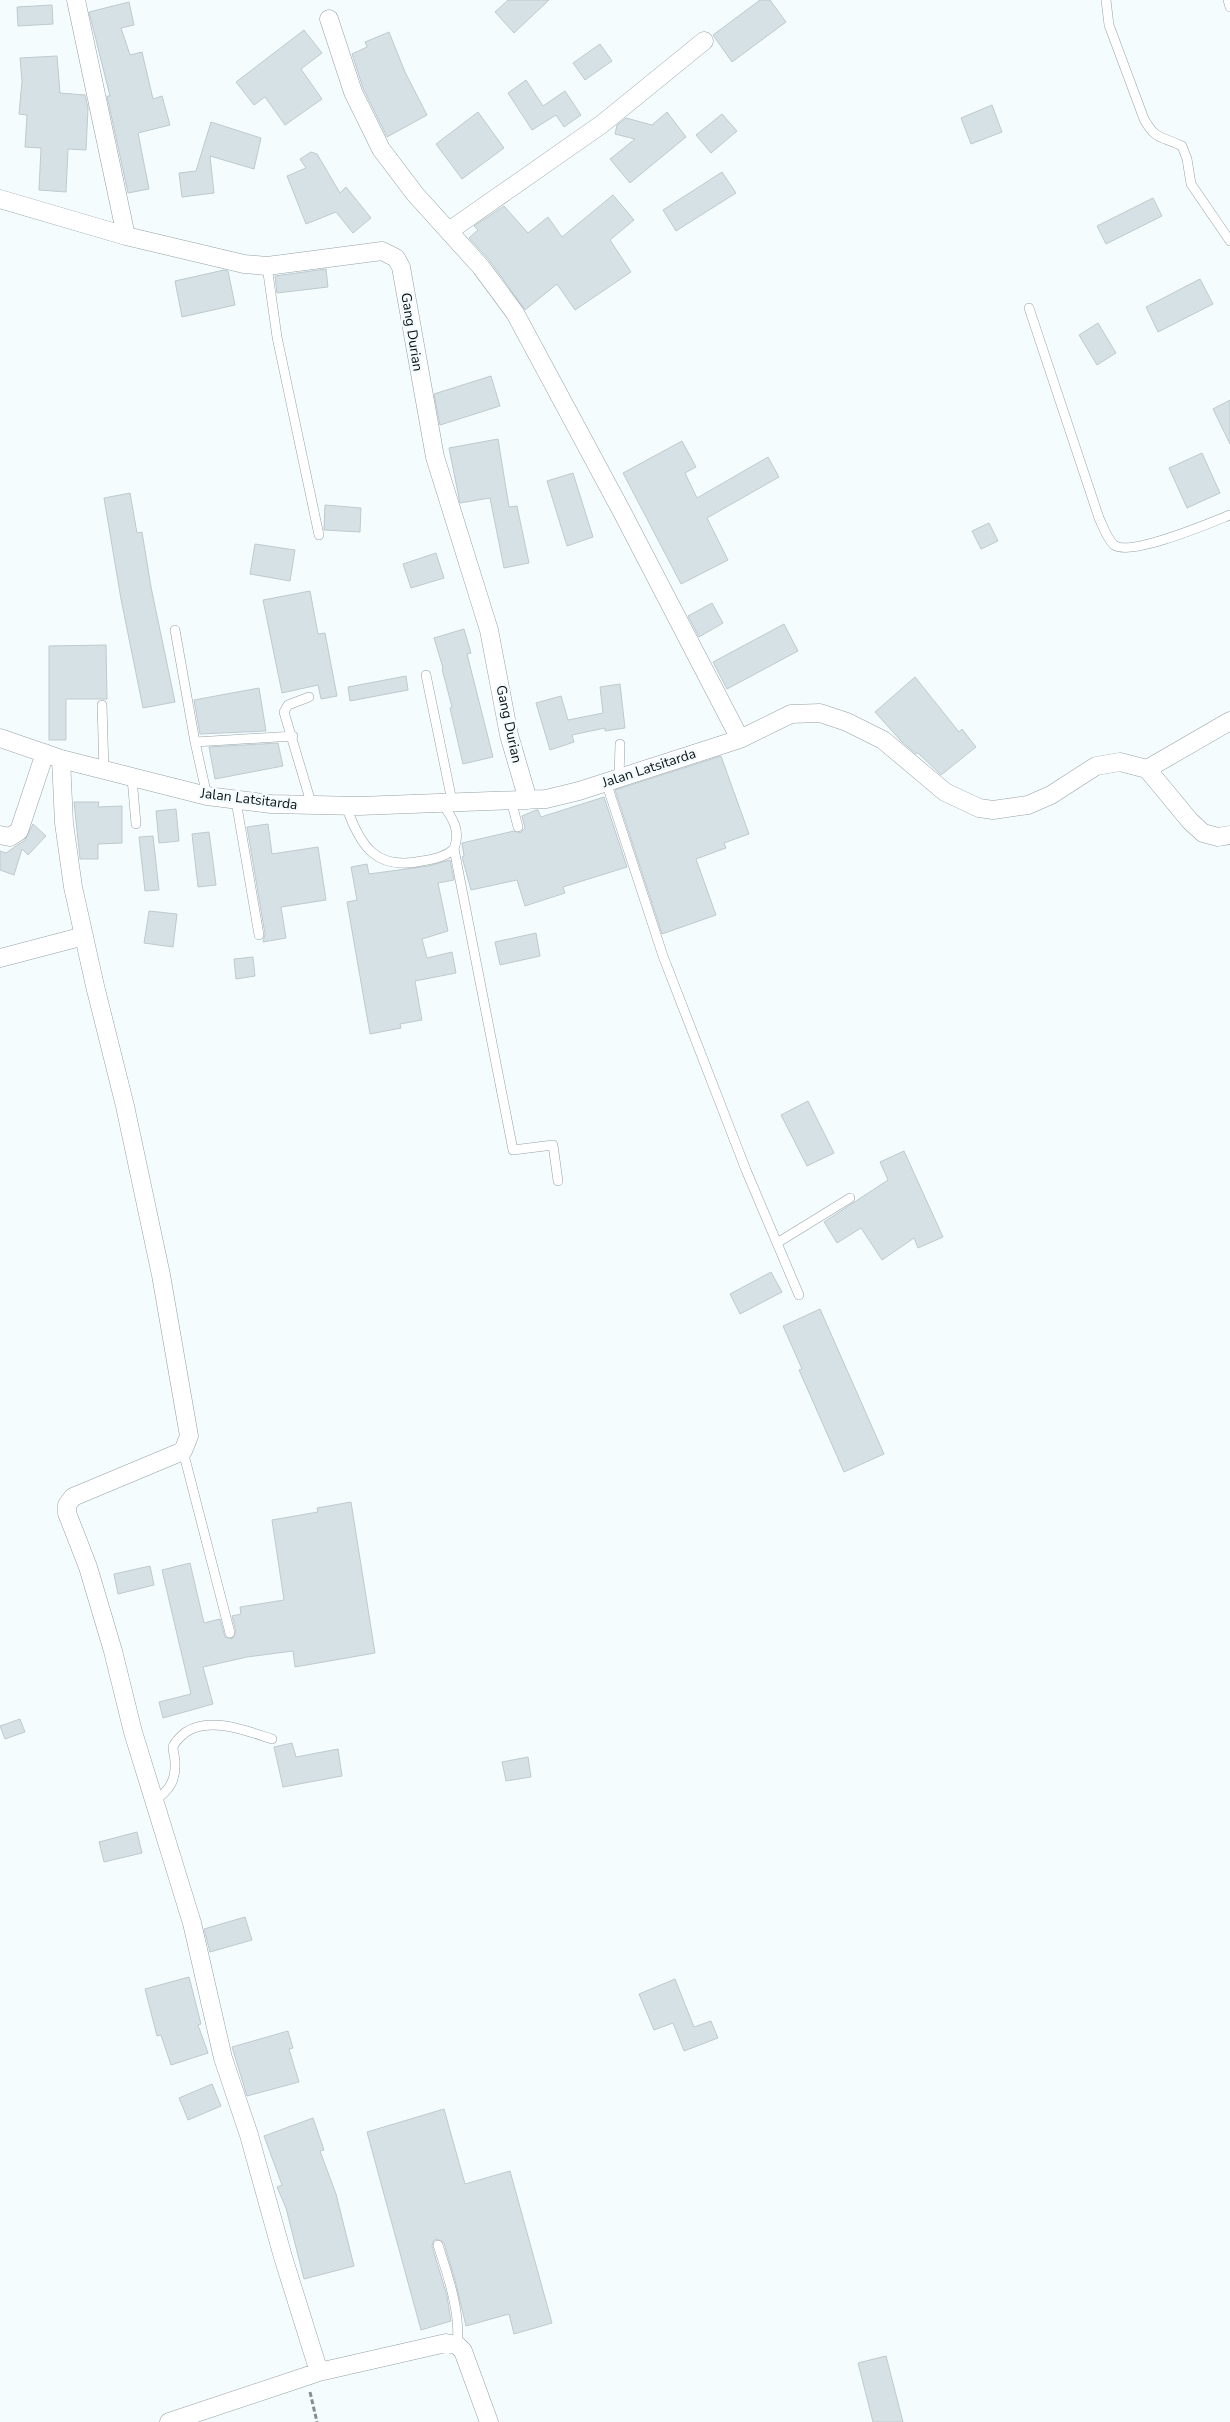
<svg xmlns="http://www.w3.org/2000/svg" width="1230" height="2422" font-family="'Nunito Sans',sans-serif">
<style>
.building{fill:#d5e1e5;stroke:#becace}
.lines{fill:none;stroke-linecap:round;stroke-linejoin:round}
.service-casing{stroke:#96a1a5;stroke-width:10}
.minor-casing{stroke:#96a1a5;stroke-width:19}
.path{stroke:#888e90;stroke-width:3;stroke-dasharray:5 2.5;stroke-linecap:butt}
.service{stroke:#fff;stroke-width:9}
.minor{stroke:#fff;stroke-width:18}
.labels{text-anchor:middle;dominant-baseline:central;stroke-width:5;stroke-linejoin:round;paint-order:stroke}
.street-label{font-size:14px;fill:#0e1214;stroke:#f4fcfe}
</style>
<rect width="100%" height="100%" fill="#f4fcfe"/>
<path class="building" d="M508,0H549L514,33L495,12Z
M760,0H770L786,22L732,62L713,35Z
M129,2L134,25L121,28L130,55L142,52L153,99L162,96L170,125L138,133L149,189L128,193L107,96H110L89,12Z
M52,5L53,24L18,26L17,7Z
M304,30L322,53L301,69L322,99L285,125L265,97L254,105L236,82Z
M389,32L405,72L427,115L387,137L363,88L352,54L367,47L365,42Z
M600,44L612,61L585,80L573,63Z
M57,56L60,93L85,95L88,108L86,150L68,149L66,192L39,190L41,148L25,147L27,115L19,114L22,81L20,58Z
M526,80L543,106L565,91L581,115L564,127L556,115L532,130L508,93Z
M992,105L1002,132L971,144L961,118Z
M478,112L504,148L462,179L436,144Z
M667,112L686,137L630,183L610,159L635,139L615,134L617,125L626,118L652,125Z
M722,114L737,131L711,153L696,135Z
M211,122L261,138L254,169L210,156L214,193L182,197L179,173L196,171Z
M311,152L317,154L340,193L346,187L371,218L353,233L336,212L306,224L287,176L306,168L300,159Z
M722,172L736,193L676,231L663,210Z
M613,195L634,220L610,240L631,272L575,310L557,284L525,310L490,261L469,238L478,230L474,226L504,206L528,233L548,217L562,237Z
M1153,198L1162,216L1106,244L1097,226Z
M326,269L328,287L277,293L275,276Z
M224,270L228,271L235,305L182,317L175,281Z
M1200,279L1213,304L1158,332L1146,307Z
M1098,323L1116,353L1097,365L1079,335Z
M491,376L500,406L440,425L434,394Z
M1230,400V444L1213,409Z
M498,439L509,507L517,506L529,563L504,568L490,498L460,503L449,448Z
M682,441L696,467L685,473L697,498L768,457L779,477L707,518L728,560L681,584L623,473Z
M1202,453L1220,493L1187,508L1169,468Z
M573,473L593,537L567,546L547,481Z
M130,493L137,533L142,532L151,587L175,702L143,708L121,599L104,498Z
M325,505L361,508L360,532L324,530Z
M989,523L998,541L981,549L972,531Z
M255,544L295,550L290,581L250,574Z
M436,553L444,578L411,588L403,564Z
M310,591L318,634L325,633L337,696L321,699L318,685L282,693L263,600Z
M712,603L723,623L699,637L688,616Z
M784,624L798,651L727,689L713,662Z
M464,629L471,653L467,654L493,757L463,764L450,708L452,707L442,669L443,668L434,638Z
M106,645L107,699H66V740H49V646Z
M406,676L408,690L350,701L348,687Z
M915,677L959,732L962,729L976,747L941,775L918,753L916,754L902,742L875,712Z
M620,684L625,728L605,731V728L572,735L574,742L550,750L536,703L561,696L568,720L603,713L600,687Z
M259,688L266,731L200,734L194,700Z
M278,743L283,766L215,779L209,747Z
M721,756L749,834L724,843L726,848L696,859L716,915L662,934L615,790Z
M604,797L627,867L563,887L565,893L525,906L517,880L471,890L462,857L464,856L462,843L514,831L520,833L525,828L522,816L536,810H538L541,817Z
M74,802H99L98,807L122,806V843L98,844V859H80Z
M176,809L179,841L159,843L156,811Z
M33,824L46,836L28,855L22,849L14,875L0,870V851L6,853L25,840Z
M268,824L272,854L318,847L326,900L281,907L286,938L263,942L265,934L247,827Z
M209,832L216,885L198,887L192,834Z
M153,836L159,890L145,891L139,837Z
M450,860L454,880L438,883L448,931L422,939L427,958L452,952L456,973L415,981L422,1020L400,1024L401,1028L370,1034L347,902L357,900L351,867L367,864L369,874L428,866Z
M149,911L177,914L173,947L144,943Z
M536,933L540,956L500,965L495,942Z
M253,957L255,976L236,979L234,959Z
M808,1101L834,1153L807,1166L781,1115Z
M904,1151L943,1237L918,1248L914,1238L882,1260L861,1228L837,1243L824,1222L888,1180L880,1162Z
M771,1272L782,1292L740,1314L730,1294Z
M820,1309L884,1454L844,1472L799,1370L802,1369L783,1326Z
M351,1502L375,1653L295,1667L293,1651L247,1657L203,1667L213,1704L163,1718L159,1702L191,1694L162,1570L190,1563L204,1623L220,1619L225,1637L232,1639L236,1632L232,1616L241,1614L240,1607L284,1600L272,1520L318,1512L317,1508Z
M150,1566L154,1585L118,1594L114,1574Z
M20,1719L25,1732L5,1739L0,1726Z
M292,1743L296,1757L338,1749L342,1776L283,1787L274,1747Z
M528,1757L531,1777L506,1781L502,1762Z
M137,1832L142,1853L104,1862L99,1842Z
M245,1917L252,1940L210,1952L204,1929Z
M189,1977L201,2024L198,2025L208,2053L171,2065L161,2035L157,2036L145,1989Z
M675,1979L694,2027L711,2021L718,2038L684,2051L673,2023L654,2030L639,1994Z
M288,2031L293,2048L289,2049L299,2082L247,2096L232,2047Z
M212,2084L221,2106L188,2120L179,2098Z
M444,2109L465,2184L510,2171L552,2323L514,2334L509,2314L466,2326L455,2280L444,2243L437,2239L433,2241L432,2246L447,2296L451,2321L421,2330L367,2132Z
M313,2118L324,2150L320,2151L336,2194L354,2266L304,2279L286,2208L277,2187L282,2185L264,2136Z
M886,2356L903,2422H873L858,2363Z"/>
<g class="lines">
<defs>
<path id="service" d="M1106,0L1109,25L1144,119C1156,141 1162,136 1182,146L1187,159L1191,184L1230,241
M1228,0L1230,7
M267,266L277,337L319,535
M1029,308L1099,518C1103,526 1107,539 1114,545C1130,557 1210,523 1230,515
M175,630L195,742L207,796
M426,675L452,801
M309,697L288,705L284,712L312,806
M102,705L104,771
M195,742L293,736
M132,778L136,824
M619,778L620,744
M606,782L663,956L746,1170L799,1295
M511,800L518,827
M236,801L259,935
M346,806C360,846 376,871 422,861C434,859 445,857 454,849C461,831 453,818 442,804
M454,849L513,1150L553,1145L558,1181
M777,1243L850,1198
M183,1451L230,1633
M154,1801C169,1791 176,1781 175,1762C175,1757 173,1752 173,1747C175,1741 181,1736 186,1732C210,1716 247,1731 272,1739
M438,2245C448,2276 461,2313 457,2345"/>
<path id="minor" d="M76,0L126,236
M329,19L353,92L381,149L415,194L481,267L515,313L621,510L740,739
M0,199L126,236L244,264L267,266L382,251L396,258L401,267L435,457L489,630L509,735L528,800
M449,231L602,124L704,41
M0,738L61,759L207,796L271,804L359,806L546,799L579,791L740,739L791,714L820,713L847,722L883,740L945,792L979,808L993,810L1028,805L1051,795L1096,766L1120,762L1147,769L1190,821L1203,833L1218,837L1230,835
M61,759L64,823L73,887L95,986L125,1106L161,1275L189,1436L183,1451L73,1497L67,1505V1513L88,1567L113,1651L133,1732L192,1923L223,2058L249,2135L283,2257L319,2372
M1147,769L1230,721
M0,835L10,837L19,831L45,753
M0,958L84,936
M169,2422L319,2372L446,2343L457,2345L463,2351L489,2422"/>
</defs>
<use href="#service" class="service-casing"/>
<use href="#minor" class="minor-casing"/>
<path class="path" d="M310,2392L317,2422"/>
<use href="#service" class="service"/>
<use href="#minor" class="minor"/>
</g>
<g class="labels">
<g class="street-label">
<text transform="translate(412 332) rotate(81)">Gang Durian</text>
<text transform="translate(509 724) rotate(78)">Gang Durian</text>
<text transform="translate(649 768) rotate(-18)">Jalan Latsitarda</text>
<text transform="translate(249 799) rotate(7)">Jalan Latsitarda</text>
</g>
</g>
</svg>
